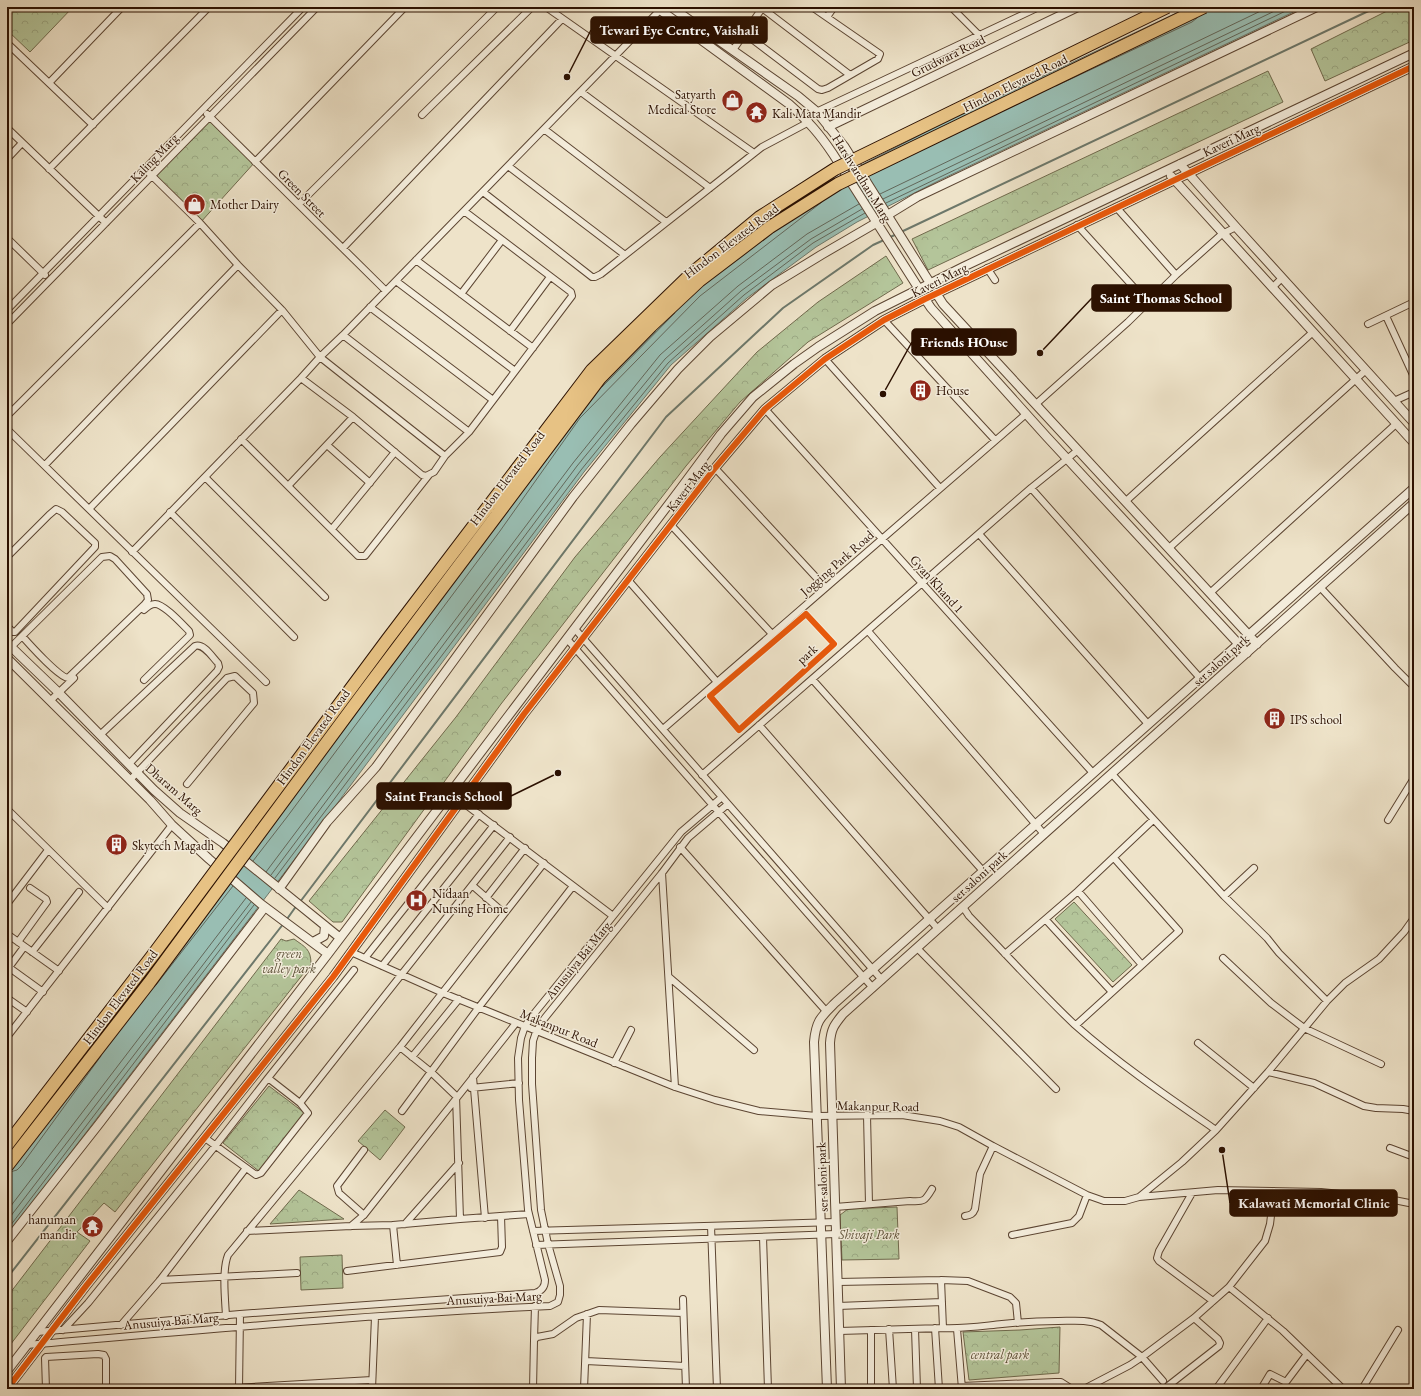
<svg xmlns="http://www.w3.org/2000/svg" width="1421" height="1396" font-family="'EB Garamond',serif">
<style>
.forest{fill:url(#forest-crowns);stroke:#706a4d}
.water{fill:#99beb3;stroke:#6d786b}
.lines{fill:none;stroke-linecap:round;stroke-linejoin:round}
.shore{stroke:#62675a;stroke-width:1}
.stream{stroke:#6d786b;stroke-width:2}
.minor-casing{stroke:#5c4532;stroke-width:8}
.tertiary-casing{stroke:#5c4532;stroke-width:10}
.minor{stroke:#f4eddc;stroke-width:6}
.tertiary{stroke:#f4eddc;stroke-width:8}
.motorway-bridge-casing{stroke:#2b1000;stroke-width:14;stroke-linecap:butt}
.motorway-bridge{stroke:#e7c284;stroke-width:12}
.cycleway-casing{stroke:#f4eddc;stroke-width:8}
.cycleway{stroke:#e8590c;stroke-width:6}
.labels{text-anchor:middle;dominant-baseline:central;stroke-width:3;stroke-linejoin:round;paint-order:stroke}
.street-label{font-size:13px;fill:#2b1000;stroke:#f4eddc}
.poi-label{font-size:13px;fill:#2b1000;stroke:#f4eddc;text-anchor:start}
.park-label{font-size:13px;font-style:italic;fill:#5b4f36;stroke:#f4eddc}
.leader{fill:none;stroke:#2b1000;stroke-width:1.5}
.callout-dot{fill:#2b1000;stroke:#f4eddc;stroke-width:1.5}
.callout{fill:#2b1000;stroke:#2b1000;stroke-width:1.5}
.callout-label{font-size:14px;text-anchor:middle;font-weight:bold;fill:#fff}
</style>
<defs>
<pattern id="forest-crowns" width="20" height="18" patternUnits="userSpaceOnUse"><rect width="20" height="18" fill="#b4c59a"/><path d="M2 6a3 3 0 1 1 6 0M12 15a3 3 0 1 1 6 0" fill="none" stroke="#9ba883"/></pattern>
</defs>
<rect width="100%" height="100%" fill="#eee3c9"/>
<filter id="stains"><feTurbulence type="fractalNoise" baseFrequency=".005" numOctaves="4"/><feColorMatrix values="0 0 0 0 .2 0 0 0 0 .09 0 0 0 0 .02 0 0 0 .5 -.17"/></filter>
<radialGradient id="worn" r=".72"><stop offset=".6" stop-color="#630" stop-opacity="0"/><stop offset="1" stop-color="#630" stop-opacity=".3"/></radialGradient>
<path class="forest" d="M7,7H73L30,52L7,30Z
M1395,7H1414V40L1325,81L1311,49Z
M1268,71L1283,102L928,270L912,239Z
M210,116L255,162L200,223L152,175Z
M886,256L903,283L808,342L740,402L686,466L501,704L342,922H333L309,901L456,717L575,557L660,457L757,352L818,302Z
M1074,902L1132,965L1113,982L1055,919Z
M281,939L286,941L294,939C305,947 311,949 311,964L115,1212L104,1203L77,1232L90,1241L7,1349V1297Z
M269,1086L306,1114L260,1172L223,1143Z
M385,1110L405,1127L380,1160L358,1141Z
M299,1190L344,1219L270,1224Z
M897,1207L899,1259L842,1260L840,1215L848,1209Z
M342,1255L343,1288L301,1290L300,1257Z
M1060,1327L1059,1373L969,1380L963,1332L1020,1330Z"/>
<path class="water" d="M1189,7H1304L940,180L857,222L816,247L747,298L671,365L584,472L330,813L7,1236V1159L95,1039L275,808L568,408L690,285L816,188L938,126Z"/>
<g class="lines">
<path class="shore" d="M1056,86L1192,22L1197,18
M880,194L1269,7
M883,199L1283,7
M886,203L1294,7
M602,387L675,313
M253,861L287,817L500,531L580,418L700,296L822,202
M266,872L573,463L660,355L738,286L807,234L859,204
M271,875L577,466L665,359L741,291L811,239L862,209
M275,878L581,470L668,363L744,295L813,243L865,213
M156,985L233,886
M10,1172L17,1170L21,1166L101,1056
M7,1211L246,898
M7,1221L251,902
M7,1230L254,905"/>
<path class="stream" d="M901,232L1377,7
M888,238L897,234
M300,902L666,417L783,308L873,245L884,240
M287,919L297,905
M7,1278L284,923"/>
<defs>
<path id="minor" d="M546,7L754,153
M951,7L979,35
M762,8L850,75
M827,17L834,7
M744,33L818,89L822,90L828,88L878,59L880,54L812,7
M7,43L93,125
M733,50L763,7
M49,83L122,7
M581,92L710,188
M816,112L1039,7
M207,114L386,291
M422,115L532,7
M7,128L106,223
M544,129L666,222
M7,159L22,143
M255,162L405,7
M508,166L625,255
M49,169L209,7
M145,169L200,223L238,265L282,310L320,357L445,456
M483,192L592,277H595L601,274L762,147L809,122
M299,204L497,7
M1116,207L1176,275
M1077,225L1148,303
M7,238L45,275
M343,248L562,19
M416,260L533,348
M987,268L995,280
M396,281L515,371
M1272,288L1282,278
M461,294L502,240
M370,307L493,400
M7,310L303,7
M1386,316L1414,377
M884,320L995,440
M7,324L317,7
M1368,324L1414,302
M510,331L550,277
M343,335L469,432
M825,359L940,488
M301,378L353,417L422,475L426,476L434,472L445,456L469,432L572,296L571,292L464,211
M1394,401L1414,392
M1036,404L1128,322L1176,275L1222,234L1236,227
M765,409L1093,773
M7,416L200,223
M7,429L266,682
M241,439L358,556H365L429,475
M327,445L370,483
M45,465L238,265
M715,468L825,587
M205,477L325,597
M288,486L353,417
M1031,488L1200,678
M1126,501L1313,332
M89,509L282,310
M170,512L294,637
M671,525L772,634
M332,529L395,452
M979,534L1148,724
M1169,548L1366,370
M132,552L301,378L320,357L343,335L660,10
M7,557L49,515L56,509L62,512L95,543V547L15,632H13L7,626
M628,580L717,682
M1320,587L1395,668L1414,687
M1210,593L1396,424
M144,610C147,607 150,604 155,604C164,604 182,624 189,631L190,635L144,680
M575,629L882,980
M868,631L1044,834
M567,639L873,988
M7,651L102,557L110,556L115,559L147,594L148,600L144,605L68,678C59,677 30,645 22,636
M812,679L983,871
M51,700L74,678
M759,725L938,929
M663,729L1026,414
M100,735L195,646C204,643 212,657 218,663L219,667L217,671L129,764
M1112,774L1224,896L1267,938L1279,953L1327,1001
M702,775L1031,488L1078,450
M130,780L227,678L235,676L253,693L254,703L187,784
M461,801L613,916
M7,809L108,908
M1388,820L1414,778
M680,847L826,1011
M1114,858L1179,931L1142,965
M662,873L675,1087
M473,886L504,913
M1224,896L1254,868
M486,898L525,848
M7,904L48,850
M963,907L969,916C1004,952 1038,990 1075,1025C1119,1064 1168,1097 1216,1130
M1046,920L1112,992
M7,934L59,971
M18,942L47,902L46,899L30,888
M917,948L1056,1089
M32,952L79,892
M351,952L443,993L675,1087L715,1100L759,1111L817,1116L902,1115L940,1121L959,1127L993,1146L1087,1195L1104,1201H1125L1139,1197L1218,1190L1321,1192L1389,1199L1414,1204
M1005,954L1078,891L1153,820
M365,958L479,814
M1223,958L1271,1003L1304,1028L1381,1064
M7,966L43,992
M382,966L494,825
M7,970L24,947
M669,977L754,1050
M7,998L27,1012
M1076,1025L1142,965L1078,891
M7,1037L172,825
M1198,1043L1254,1088
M400,1047L431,1072L456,1096L460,1219
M412,1057L459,999
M614,1063L631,1030
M1268,1072L1314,1083L1364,1106L1376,1108L1403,1109L1414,1111
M473,1077L485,1218
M471,1088L519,1083
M300,1103L510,837
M402,1111L479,1007L573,886
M867,1115L869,1204
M205,1138L256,1175L261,1173L308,1113L300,1103L268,1078L354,970
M1390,1148L1414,1157
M1192,1193L1159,1251L1157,1258L1159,1261L1213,1301
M1139,1197L1182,1162L1216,1130L1268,1072L1327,1001L1345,983L1379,959L1404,932L1414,918
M835,1207L910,1201C924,1202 925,1201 932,1189
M364,1215L339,1193L337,1186L364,1150
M965,1216C971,1215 973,1214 975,1209L980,1174L993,1146
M405,1224L459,1163
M393,1225L397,1265
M351,1226L364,1215L516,1023
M711,1226L717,1389
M247,1231L351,1226L393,1225L460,1219L529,1214
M533,1231L836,1222
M1012,1235L1072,1223L1079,1216L1087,1195
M763,1237L768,1389
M536,1245L836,1234
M347,1271L500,1252L502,1247L501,1216
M160,1280L297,1273
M941,1280L943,1328
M838,1282L941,1280L968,1281L1010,1297L1016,1303L1018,1323
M1229,1287L1283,1331L1343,1389
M683,1299L686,1389
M838,1306L942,1302
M226,1316C225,1298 222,1270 228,1255L400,1047L544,863
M121,1325L160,1280L246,1168
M935,1328L939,1389
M889,1329L893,1389
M915,1329L917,1389
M957,1329L962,1389
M63,1330L88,1303L216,1145L268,1078
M871,1330V1389
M839,1331L943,1328C963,1329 982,1326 1002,1324C1020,1322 1039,1321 1058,1321C1072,1321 1087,1319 1101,1325L1142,1357L1163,1381
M37,1332L240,1314L535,1293C542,1291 545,1287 545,1280L528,1210L519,1100L518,1058L521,1038L525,1026L533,1015L681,832L722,797
M534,1340L535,1306
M27,1345C201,1330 375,1314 550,1306L558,1302L560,1295V1286L548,1244L541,1210L532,1084V1058L533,1041L536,1032L544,1019L662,873L688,838L728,804
M586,1361L685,1366
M962,1386L1055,1382H1061L1072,1389
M46,1389L45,1358L46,1357L98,1354L104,1355L106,1359V1385L104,1388L96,1389
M215,1389L372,1380
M239,1389L240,1314
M372,1389L375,1317
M533,1389L534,1340L537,1337L553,1334L576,1318L599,1310L683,1313
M584,1389L587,1314
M1084,1389L1130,1365L1142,1357L1194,1318L1229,1287L1265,1241L1270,1224L1274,1191
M1164,1389L1219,1346L1220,1343L1218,1339L1194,1318
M1216,1389L1268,1318
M1261,1389L1270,1374L1286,1382L1307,1354
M1362,1389L1398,1330"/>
<path id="tertiary" d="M656,7L789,104C808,121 819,133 833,154L919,289
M671,7L798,96L816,111L844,146L930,283
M828,127L1078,7
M1180,164L1236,227L1414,423
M1171,176L1414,443
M886,216L917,197L1317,7
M936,293L943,304L1257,644
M925,299L931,308L1046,436L1247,653
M7,643L58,692L154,790L180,813L223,843L339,937
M7,658L150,800L172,825L209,859L261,904L328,954
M279,889L327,822L376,767L573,497L631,424L678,369L710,337L772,285L821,255L876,223
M313,942L324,936L325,926
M7,1241L99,1124L265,907
M7,1371L328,954L681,488L721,434L753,397L794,364L818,347L875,311L963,267L1414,53
M7,1389L86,1286L333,977L524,714L715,468L765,409L825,359L884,320L925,299L1414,66
M827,1389L814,1042C816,1020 821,1017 836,1002L1414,488
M841,1389L830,1043C831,1029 834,1025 843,1014L1414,503"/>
</defs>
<use href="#minor" class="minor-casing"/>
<use href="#tertiary" class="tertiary-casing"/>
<use href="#minor" class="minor"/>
<use href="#tertiary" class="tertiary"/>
<defs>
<path id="motorway-bridge" d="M7,1145L153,955L387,640L592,370L691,274L760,217L835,169L1167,7
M7,1166L149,983L364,692L600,378L651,326L699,281L770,227L838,184L1204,7"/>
</defs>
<use href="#motorway-bridge" class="motorway-bridge-casing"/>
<use href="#motorway-bridge" class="motorway-bridge"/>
<defs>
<path id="cycleway" d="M806,614L834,644L739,730L710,696Z
M7,1389L86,1286L333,977L524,714L715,468L765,409L825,359L884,320L925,299L1414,66"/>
</defs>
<use href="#cycleway" class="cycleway-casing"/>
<use href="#cycleway" class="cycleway"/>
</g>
<defs>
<symbol id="shop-disc" viewBox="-11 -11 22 22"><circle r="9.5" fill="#8f2418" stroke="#f4eddc"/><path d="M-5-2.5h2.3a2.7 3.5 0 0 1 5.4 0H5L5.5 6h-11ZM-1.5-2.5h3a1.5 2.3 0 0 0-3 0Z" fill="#fff"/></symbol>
<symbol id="temple-disc" viewBox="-11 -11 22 22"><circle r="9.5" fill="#8f2418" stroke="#f4eddc"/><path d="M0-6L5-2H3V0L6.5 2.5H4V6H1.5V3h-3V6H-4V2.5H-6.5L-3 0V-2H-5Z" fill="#fff"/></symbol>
<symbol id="building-disc" viewBox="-11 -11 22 22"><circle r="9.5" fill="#8f2418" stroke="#f4eddc"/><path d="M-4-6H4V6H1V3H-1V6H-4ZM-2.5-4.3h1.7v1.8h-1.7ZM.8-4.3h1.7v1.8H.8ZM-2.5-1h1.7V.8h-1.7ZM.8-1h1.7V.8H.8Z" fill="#fff"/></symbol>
<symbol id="hospital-disc" viewBox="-11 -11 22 22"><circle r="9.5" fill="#8f2418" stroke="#f4eddc"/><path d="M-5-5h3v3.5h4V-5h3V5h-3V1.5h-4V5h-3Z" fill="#fff"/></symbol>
</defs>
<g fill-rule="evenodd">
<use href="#shop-disc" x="720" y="88" width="25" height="25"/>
<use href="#temple-disc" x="744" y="100" width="25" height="25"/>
<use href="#shop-disc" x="182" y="192" width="25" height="25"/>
<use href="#building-disc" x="908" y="378" width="25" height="25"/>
<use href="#building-disc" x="1262" y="706" width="25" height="25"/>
<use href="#building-disc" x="104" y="832" width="25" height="25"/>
<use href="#hospital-disc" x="404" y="888" width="25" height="25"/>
<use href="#temple-disc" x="80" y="1214" width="25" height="25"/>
</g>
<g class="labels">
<g class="street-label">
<text transform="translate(948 56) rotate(-26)">Grudwara Road</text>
<text transform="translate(1015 83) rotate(-26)">Hindon Elevated Road</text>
<text transform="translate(1231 140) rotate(-25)">Kaveri Marg</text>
<text transform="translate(154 158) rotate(-46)">Kaling Marg</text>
<text transform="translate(862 178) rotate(58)">Harshvardhan Marg</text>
<text transform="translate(302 193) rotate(45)">Green Street</text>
<text transform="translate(731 241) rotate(-37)">Hindon Elevated Road</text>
<text transform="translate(939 280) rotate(-27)">Kaveri Marg</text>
<text transform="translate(507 478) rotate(-53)">Hindon Elevated Road</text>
<text transform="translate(688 486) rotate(-52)">Kaveri Marg</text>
<text transform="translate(837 563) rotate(-41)">Jogging Park Road</text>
<text transform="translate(937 584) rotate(48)">Gyan Khand 1</text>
<text transform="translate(807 654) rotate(-42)">park</text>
<text transform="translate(1221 660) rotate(-42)">ser saloni park</text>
<text transform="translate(313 737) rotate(-54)">Hindon Elevated Road</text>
<text transform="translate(174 789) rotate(41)">Dharam Marg</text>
<text transform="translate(979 876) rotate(-42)">ser saloni park</text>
<text transform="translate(578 960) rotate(-51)">Anusuiya Bai Marg</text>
<text transform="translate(120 997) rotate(-53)">Hindon Elevated Road</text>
<text transform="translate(559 1028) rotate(22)">Makanpur Road</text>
<text transform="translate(878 1106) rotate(1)">Makanpur Road</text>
<text transform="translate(822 1177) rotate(-92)">ser saloni park</text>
<text transform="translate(494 1298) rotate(-3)">Anusuiya Bai Marg</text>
<text transform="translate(171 1321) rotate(-5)">Anusuiya Bai Marg</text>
</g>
<g class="poi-label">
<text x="716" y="94" text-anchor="end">Satyarth<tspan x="716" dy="15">Medical Store</tspan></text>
<text x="772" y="113">Kali Mata Mandir</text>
<text x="210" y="204">Mother Dairy</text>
<text x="936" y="390">House</text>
<text x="1290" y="719">IPS school</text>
<text x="132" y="845">Skytech Magadh</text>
<text x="432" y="893">Nidaan<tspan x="432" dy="15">Nursing Home</tspan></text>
<text x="76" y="1219" text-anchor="end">hanuman<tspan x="76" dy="15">mandir</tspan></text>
</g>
<g class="park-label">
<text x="289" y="953">green<tspan x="289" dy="15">valley park</tspan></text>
<text x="869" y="1234">Shivaji Park</text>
<text x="1000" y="1354">central park</text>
</g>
</g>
<path class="leader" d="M567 77L591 30M1040 353L1092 298M883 394L912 342M558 773L511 796M1222 1150L1230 1203"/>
<g class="callout-dot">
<circle cx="567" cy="77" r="4"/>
<circle cx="1040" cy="353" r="4"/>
<circle cx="883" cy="394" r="4"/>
<circle cx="558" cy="773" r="4"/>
<circle cx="1222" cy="1150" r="4"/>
</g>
<g class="callout">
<rect x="591" y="17" width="176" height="26" rx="4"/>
<rect x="1092" y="285" width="139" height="26" rx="4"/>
<rect x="912" y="329" width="104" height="26" rx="4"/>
<rect x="377" y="783" width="134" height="26" rx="4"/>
<rect x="1230" y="1190" width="167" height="26" rx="4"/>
</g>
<g class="callout-label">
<text x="679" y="35">Tewari Eye Centre, Vaishali</text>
<text x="1161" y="303">Saint Thomas School</text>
<text x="964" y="347">Friends HOuse</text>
<text x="444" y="801">Saint Francis School</text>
<text x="1314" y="1208">Kalawati Memorial Clinic</text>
</g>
<rect width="1421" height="1396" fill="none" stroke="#eee3c9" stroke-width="24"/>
<rect x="8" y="8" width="1405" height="1380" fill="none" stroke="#2b1000" stroke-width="2"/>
<rect x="12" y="12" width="1397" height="1372" fill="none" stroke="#2b1000"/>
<rect width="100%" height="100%" filter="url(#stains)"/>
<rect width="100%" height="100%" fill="url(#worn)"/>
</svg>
